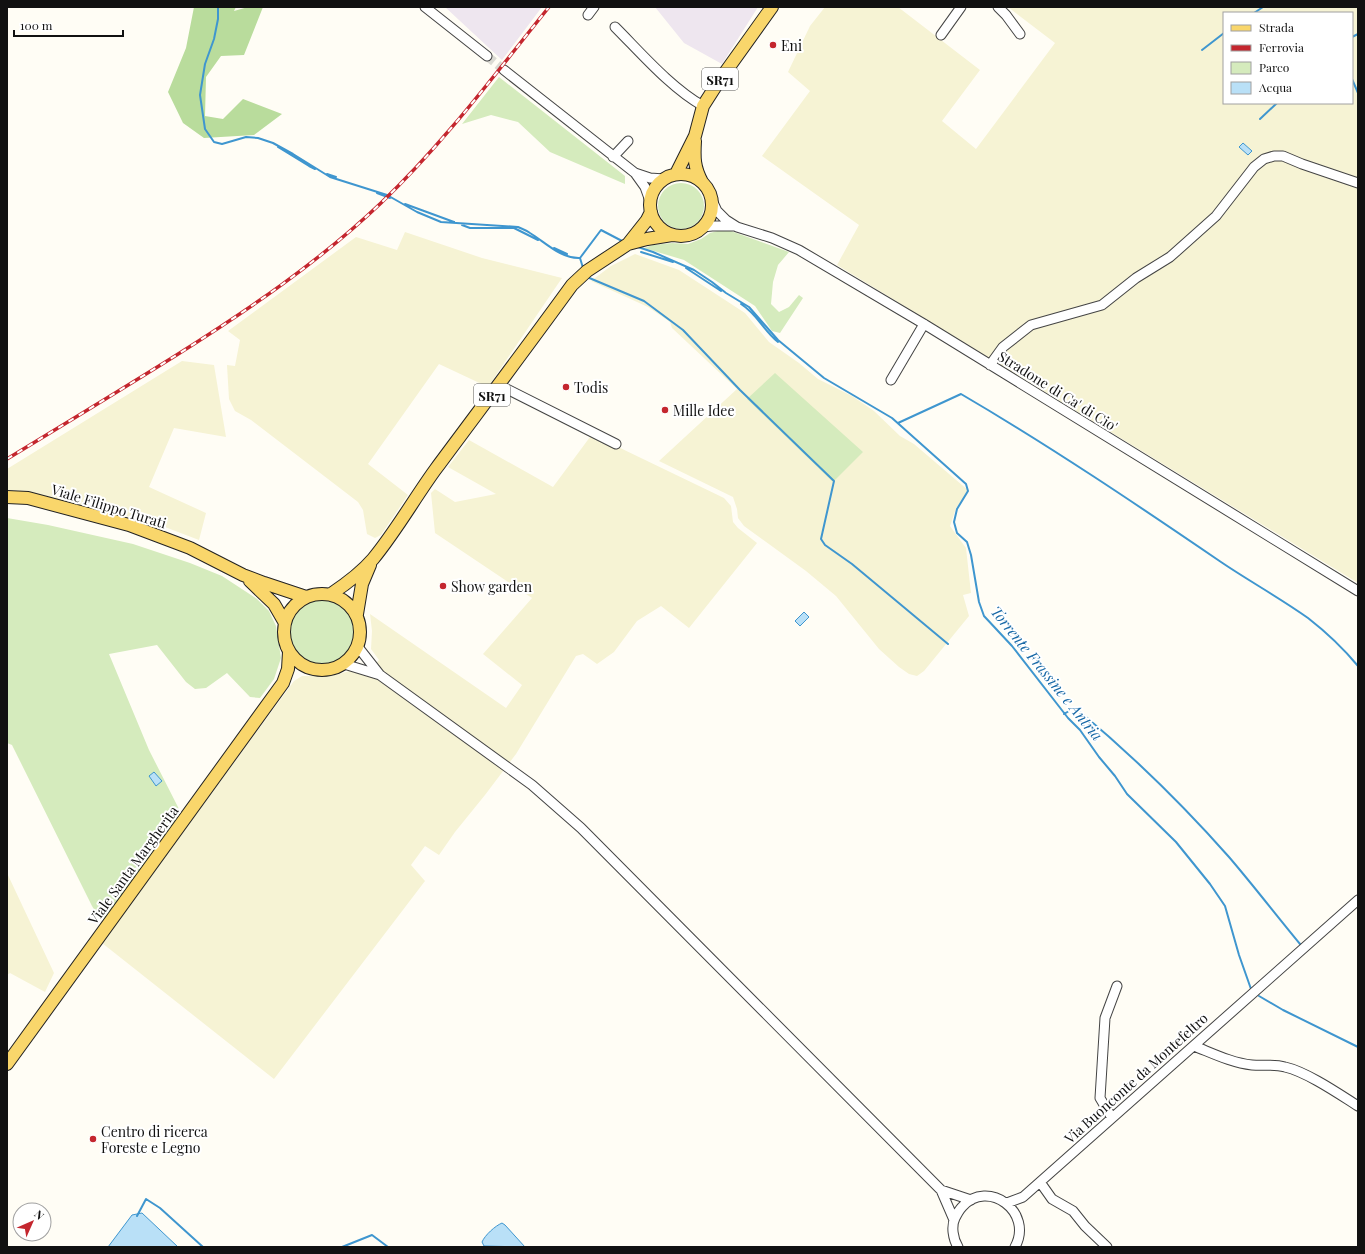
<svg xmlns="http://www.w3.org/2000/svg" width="1365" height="1254" font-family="'Playfair Display',serif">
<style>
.industrial{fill:#eee6ef}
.farmland{fill:#f6f3d4;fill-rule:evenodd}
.green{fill:#d5ebbd}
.forest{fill:#b9dc9c}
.water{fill:#b9e0f7;stroke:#3f96cf}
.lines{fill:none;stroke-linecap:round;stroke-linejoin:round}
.stream{stroke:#3f96cf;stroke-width:2}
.minor-tunnel{stroke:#dbdad3;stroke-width:9;stroke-dasharray:9 4.5;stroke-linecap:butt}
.minor-casing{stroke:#444;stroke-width:11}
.major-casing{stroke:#222;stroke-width:14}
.minor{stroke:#fff;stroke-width:9}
.major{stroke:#f9d66b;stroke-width:12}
.rail-casing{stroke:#c4262e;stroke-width:3.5}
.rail{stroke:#fff;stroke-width:2;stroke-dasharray:6;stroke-linecap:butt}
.poi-dot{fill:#c4262e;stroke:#fff;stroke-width:1.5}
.labels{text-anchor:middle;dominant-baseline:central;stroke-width:4;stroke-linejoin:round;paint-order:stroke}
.shield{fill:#fff;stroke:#585858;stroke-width:1}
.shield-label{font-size:13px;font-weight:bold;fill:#111}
.poi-label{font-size:14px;fill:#111;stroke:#fff;text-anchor:start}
.street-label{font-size:14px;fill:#111;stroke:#fff}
.water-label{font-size:15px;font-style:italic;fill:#1768a6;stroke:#fff}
</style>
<rect width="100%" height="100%" fill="#fffdf5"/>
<path class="industrial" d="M445,7H542L502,60Z
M655,7H758L722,64L684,43Z"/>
<path class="farmland" d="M825,7H898L980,70L942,121L976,149L1055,43L1008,7H1358V583L837,265L859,225L762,156L810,91L788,72L810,26ZM1224,13H1352V103H1224Z
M405,232L482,258L562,278L488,387L439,364L368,464L408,495L381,535L375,538L367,534L363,510L358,502L251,420L235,411L229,399L227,365L235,366L240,340L228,331L356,237L397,250Z
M635,254L679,270L745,313L769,342L799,363L818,379L852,396L874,411L900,436L914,444L969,491L956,508L950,526L966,548L971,593L963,595L969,616L924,671L917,676L909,674L899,667L879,649L836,596L806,571L744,526L738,518L737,509L733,497L659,461L737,389L672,328L670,322L648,307L591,281L611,266Z
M182,361L214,365L226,437L174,428L149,487L206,513L199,540L157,524L30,492L7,491V469Z
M590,437L606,445H614L724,498L731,506L733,522L738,528L757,543L689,628L661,606L637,621L614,652L597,664L583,654L576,656L516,754L485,795L455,832L439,855L425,846L411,865L425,881L274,1079L102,943L294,681L302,676H331L350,671H358L366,675L379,660L371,649L372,631L370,614L506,708L522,685L483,654L532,598L435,533L431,493L435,489L455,502L496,494L448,467L469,440L553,487Z
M7,873L54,973L45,992L10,973L7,975Z"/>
<path class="green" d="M499,77L625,176V184L550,152L518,122L491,115L462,124Z
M658 206a23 23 0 1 1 46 0a23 23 0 1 1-46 0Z
M721,230L731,231L789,252L778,265L773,282L771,304L779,312L789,307L799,295L803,298L780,333L772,331L755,306L684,260L644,248L653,245L672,243L688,244L701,239L710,233Z
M775,373L863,452L833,482L747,399Z
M7,518L48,525L133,544L190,563L222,576L257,599L269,611L276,626L281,658L274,679L260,698L250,697L227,673L206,688L195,689L186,682L157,645L109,654L149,750L179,809L176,820L105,918L102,919L98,916L92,906L12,745L7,743Z
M289 632a33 33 0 1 1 66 0a33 33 0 1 1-66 0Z"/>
<path class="forest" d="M194,7H236L234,11L248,7H263L244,55L221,56L206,77L205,116L223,119L243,99L282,114L254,135L204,138L183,123L168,92L186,48Z"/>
<path class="water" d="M1243,143L1252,151L1248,155L1239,147Z
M804,612L809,617L800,626L795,621Z
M154,772L162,781L156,786L149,776Z
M142,1213L178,1247H108L132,1215Z
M502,1223L505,1225L525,1247L484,1246L482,1242C485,1235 495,1226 502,1223Z"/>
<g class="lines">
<path class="stream" d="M218,7V19L214,39L205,64L200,95L205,129L214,142L222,144L246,137L258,138L273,143L293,154L330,177L387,195L417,212L441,222L518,227C522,229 526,230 530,233C545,242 561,259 580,258
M1254,13L1263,7
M1352,37L1358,34
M1202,50L1224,33
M1352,79L1358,93
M1260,119L1277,103
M278,147L309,166L315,169
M327,174L336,177
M377,193L390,198
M405,204L454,222
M462,225L470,228H514L538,240
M638,247L653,252L694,270L712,282L726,293L749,307L778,340L824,378L892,418L966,484L968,491L957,509L954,522L957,533L967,542L971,555L979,602L984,616L1012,646L1068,718L1080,730L1099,757L1115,776L1127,794L1176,842L1210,884L1225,906L1239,955L1251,989
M554,248L567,254
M641,252L673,262
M580,258L601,230L624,242
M580,258L583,268
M686,268L721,291
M587,277L644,301L683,330L740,390L834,481L821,539L825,545L852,564L948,644
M741,304C757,314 764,331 778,342
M898,423L961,394C1050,446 1136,504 1221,562C1249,581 1280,598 1308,618C1326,632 1343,648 1358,666
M1064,714L1074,708L1079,711C1133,756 1183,805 1229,857C1253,885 1276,915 1300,944
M1259,996L1283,1010L1358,1047
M137,1216L146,1199L160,1208L203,1247
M342,1247L372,1235L388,1247"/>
<path class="minor-tunnel" d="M487,56L504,70"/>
<defs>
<path id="minor" d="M425,7L487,56
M998,7L1006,15L1020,34
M588,15L594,7
M615,27C641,53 671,88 703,106
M941,35L961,7
M504,70L635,173L645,187L650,201
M613,157L628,141
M635,173L650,178L664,179
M712,200L717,211L726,220L737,227L772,238L799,250L924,324L1358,591
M703,227L712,226H734
M990,365L1003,347L1031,325L1102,305L1136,278L1170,257L1216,216L1254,167L1264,159L1274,156H1283L1302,164L1358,183
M891,380L924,324
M499,385L616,444
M358,647L380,675L532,785L581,828L941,1190L954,1220
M344,664L380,675
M1194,1046C1212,1053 1232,1063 1252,1065C1263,1066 1274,1064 1285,1067C1307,1072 1339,1094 1358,1106
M1112,1118L1100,1098L1105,1018L1117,986
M1040,1182L1052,1199L1073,1211L1085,1226L1107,1247
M941,1190L971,1200
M1007,1203L1023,1197L1358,900
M958,1247C953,1239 951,1226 955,1218C957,1214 959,1210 962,1207C988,1178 1034,1212 1015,1247"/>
<path id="major" d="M695,141C694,158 694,167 702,182
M676,174L695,136L703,106L719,81L772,7
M650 205a31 31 0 1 1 62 0a31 31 0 1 1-62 0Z
M628,244L647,220L651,212
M7,497L28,498L129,525L190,548L243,575L264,583L306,597
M250,581L274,604L285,623
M284 632a38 38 0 1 1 76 0a38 38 0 1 1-76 0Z
M331,594C346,584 361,573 373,559C396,531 414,499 435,470C481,408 527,347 572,285L587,271L628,244L647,239L672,235
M357,614L362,584L370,565
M7,1064L283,683L288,669L289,652"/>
</defs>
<use href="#minor" class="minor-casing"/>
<use href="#major" class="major-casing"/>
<use href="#minor" class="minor"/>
<use href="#major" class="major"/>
<defs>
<path id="rail" d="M7,459C63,425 119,391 175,356C248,310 319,262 381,203C444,143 495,74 549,7"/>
</defs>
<use href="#rail" class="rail-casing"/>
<use href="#rail" class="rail"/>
</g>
<g class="poi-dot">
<circle cx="773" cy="45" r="4"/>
<circle cx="566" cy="387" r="4"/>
<circle cx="665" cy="410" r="4"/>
<circle cx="443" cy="586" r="4"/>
<circle cx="93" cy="1139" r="4"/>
</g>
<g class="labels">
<g class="shield">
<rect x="702" y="68" width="36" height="22" rx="3"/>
<rect x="474" y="384" width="36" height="22" rx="3"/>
</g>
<g class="shield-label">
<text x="720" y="79">SR71</text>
<text x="492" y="395">SR71</text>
</g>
<g class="poi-label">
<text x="781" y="45">Eni</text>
<text x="574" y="387">Todis</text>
<text x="673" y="410">Mille Idee</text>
<text x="451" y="586">Show garden</text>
<text x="101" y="1131">Centro di ricerca<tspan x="101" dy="16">Foreste e Legno</tspan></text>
</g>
<g class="street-label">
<text transform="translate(1058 391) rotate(32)">Stradone di Ca' di Cio'</text>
<text transform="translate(109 506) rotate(17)">Viale Filippo Turati</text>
<text transform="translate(133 865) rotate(-54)">Viale Santa Margherita</text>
<text transform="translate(1136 1078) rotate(-42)">Via Buonconte da Montefeltro</text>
</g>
<g class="water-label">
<text transform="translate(1047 673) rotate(51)">Torrente Frassine e Antria</text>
</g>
</g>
<rect width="1365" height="1254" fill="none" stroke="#111111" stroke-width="16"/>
<rect x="1223" y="12" width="130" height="92" fill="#ffffff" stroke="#a0a0a0"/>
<rect x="1231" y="25" width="20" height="6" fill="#f9d66b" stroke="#a0a0a0"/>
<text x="1259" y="32" font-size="12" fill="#111111">Strada</text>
<rect x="1231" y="45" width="20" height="6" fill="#c4262e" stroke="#a0a0a0"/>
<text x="1259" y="52" font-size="12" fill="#111111">Ferrovia</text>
<rect x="1231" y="62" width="20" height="12" fill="#d5ebbd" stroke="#a0a0a0"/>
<text x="1259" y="72" font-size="12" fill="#111111">Parco</text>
<rect x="1231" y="82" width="20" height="12" fill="#b9e0f7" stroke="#a0a0a0"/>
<text x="1259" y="92" font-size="12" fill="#111111">Acqua</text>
<g transform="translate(32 1222) rotate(45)"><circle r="19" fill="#ffffff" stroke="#a0a0a0"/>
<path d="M0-3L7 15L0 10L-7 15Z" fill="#c4262e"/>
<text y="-6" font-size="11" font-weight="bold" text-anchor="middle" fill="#111111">N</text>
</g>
<path d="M14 30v6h109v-6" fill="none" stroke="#111111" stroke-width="2"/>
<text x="20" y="30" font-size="12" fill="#111111" stroke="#ffffff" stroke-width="3" paint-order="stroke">100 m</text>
</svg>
